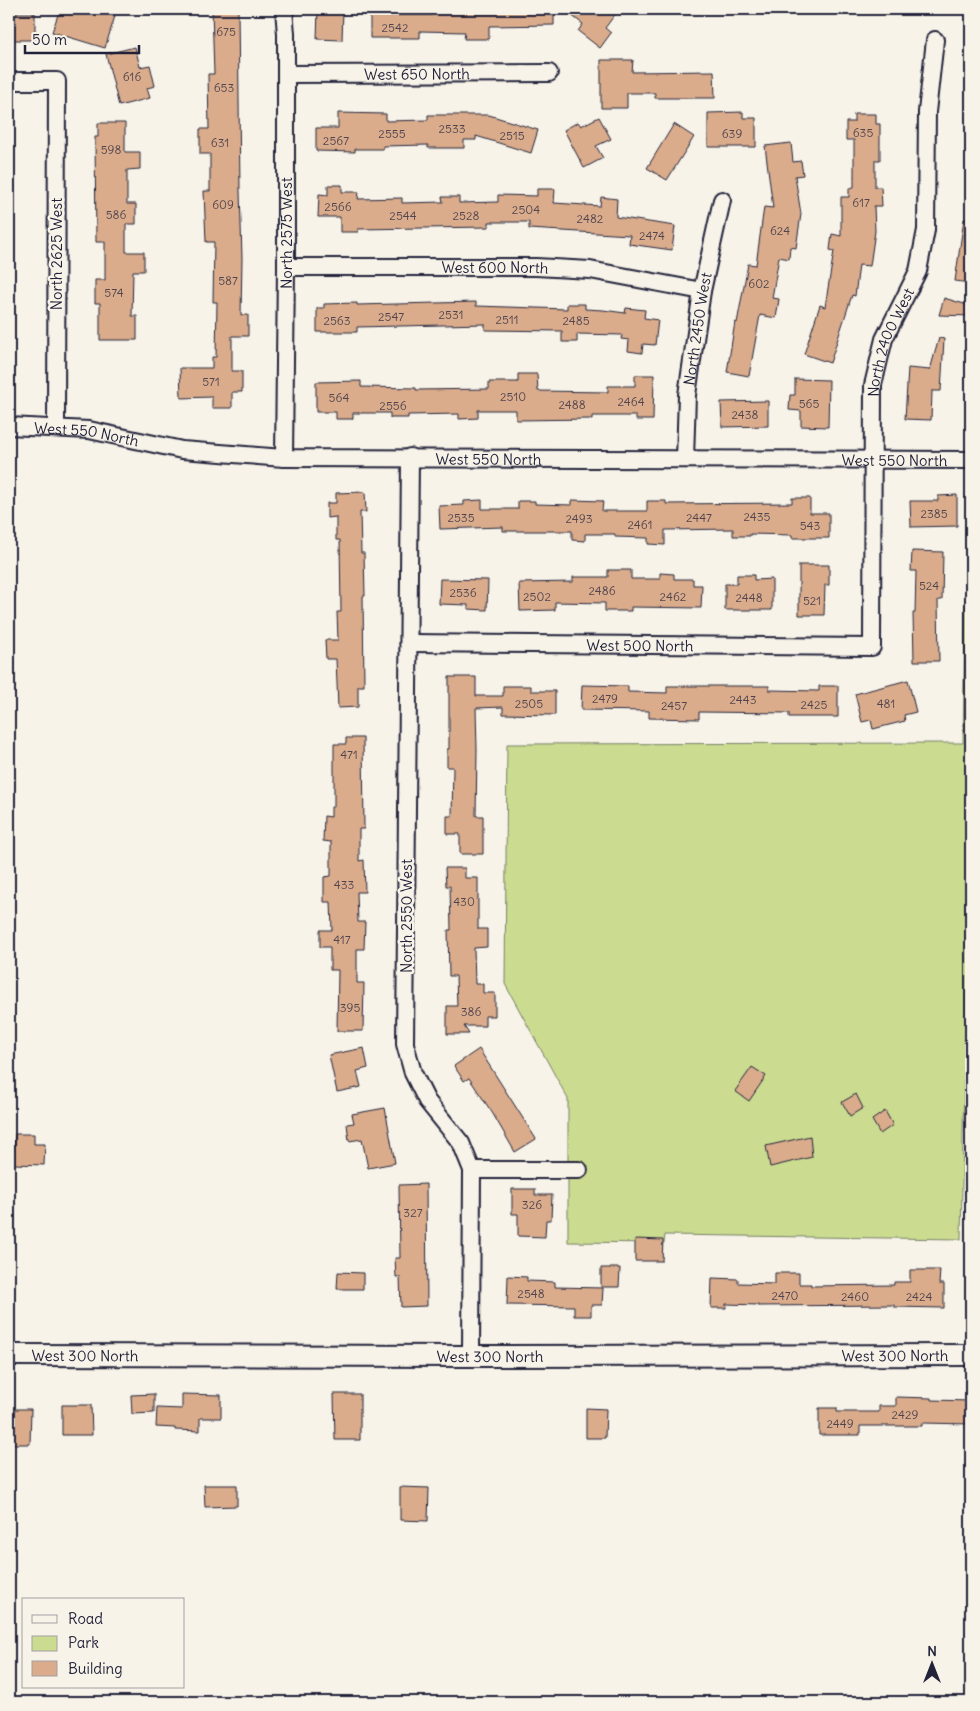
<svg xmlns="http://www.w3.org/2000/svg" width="980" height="1711" font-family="Delius,sans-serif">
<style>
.green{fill:#cbdc90;stroke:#767f66}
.building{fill:#daac8b;stroke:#22223b}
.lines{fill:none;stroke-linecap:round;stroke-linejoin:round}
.minor-casing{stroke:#22223b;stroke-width:20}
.major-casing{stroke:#22223b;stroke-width:24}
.minor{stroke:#f7f3e8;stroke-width:16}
.major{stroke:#f7f3e8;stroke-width:20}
.labels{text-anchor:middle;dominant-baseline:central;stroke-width:5;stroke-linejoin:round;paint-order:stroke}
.number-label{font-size:12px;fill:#50444f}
.street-label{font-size:15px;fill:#22223b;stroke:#f7f3e8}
</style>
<rect width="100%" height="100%" fill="#f7f3e8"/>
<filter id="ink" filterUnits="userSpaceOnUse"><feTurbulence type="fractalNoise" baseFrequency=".02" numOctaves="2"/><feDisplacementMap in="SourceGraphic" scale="10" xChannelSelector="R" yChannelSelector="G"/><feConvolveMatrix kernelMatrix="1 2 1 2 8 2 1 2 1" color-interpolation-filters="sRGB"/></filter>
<g filter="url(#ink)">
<path class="green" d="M966,562H971V1078L964,1079L961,1239L665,1235L664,1243L568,1242V1099L505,984L507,744L963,743Z"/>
<path class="building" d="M60,9H93L115,16L105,48L52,32Z
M212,9H238L240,191L242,258L241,315H248V336H232V371H242V392H232V408H212V397L181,398L180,368H212V357H216L217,302H213L214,242H206L205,217L204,191H210V154H200V129H209L208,74H214Z
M318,9H343L342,40L317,39Z
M433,9H554V25L489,26V39H464L465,32L420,31V38H370V15H432Z
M563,9H619L605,28L611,33L600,48L578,31L583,24Z
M9,13H35V40H9Z
M135,47L140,67L150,65L155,86L147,88L150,98L119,106L106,54Z
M601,60H633L632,72L714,71L715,98H655V93H627V108H601Z
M743,112V118H756V147H708V113Z
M338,113L386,114V121L428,120V115H489L538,130L531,153L476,136V140H464V148H428V145L383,146V149H355V152L316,151V128H338Z
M854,114H876V124H880V160H875V187H881L882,206H874L875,231L870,266L859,265L855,296L852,295L830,363L804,354L820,305L825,307L834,251L830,250L832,234L841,236V197H849V188L854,187V140H846V122H854Z
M599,117L611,139L596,146L603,158L584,168L564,130L578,122L581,126Z
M98,123H125V152H140V169L127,170V204H136V224H126V252H144V271H133L132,316H137V340H100V303H95V280H105V242H96L95,137H98Z
M674,124L694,137L667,180L647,168Z
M791,143L793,162L801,161L803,175L795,176L801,214L796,248L790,247L789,259L779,257L772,298L779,299L776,318L760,315L749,376L727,372L735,322L737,323L748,264L756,265L764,207L773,208L765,146Z
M328,185H342V192H359L358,199L402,198V203L443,202L442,197H459V203L498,202V195L537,196V189H555L554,203L600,206L601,197L617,199L616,217L675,226L672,250L629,244L630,235L529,229V222H489V227L358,229V232H340V217H318L319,194L328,195Z
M964,219L971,220V283L955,281Z
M944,298L971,306V316L939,315Z
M476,302V306L567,309V304H585V309L603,310L625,313L626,308L645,310L644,318L658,320L655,345L643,344L642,353L628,351L629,340L621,339L622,335L577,334V342H562V331L485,330V324L357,327V332H317V308H324V304L357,303V305Z
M939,338L944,339L941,391H932L931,420L905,419L908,368L930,370Z
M518,374H537L538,391L608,392V386H635V375H654L653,420H636V416H592V419L516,420V410H478V418L459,419V414L408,415V418H390V413H353V419H336V412H316V382L361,381V387L416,388V390L489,389V382H518Z
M795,379L829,380L828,427L801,426V411L789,410L790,395H795Z
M768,401V426L722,427L721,402Z
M365,492L366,512H360L361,553H364L365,596H363L364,686H358V707L338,708L336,659H326L325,640H338L337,612H341L340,540H336V517L327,518V503H336V493Z
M957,495V526L911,527L910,501H938V496Z
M792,498H810V513H829V538H792V535L750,534V536H733V529L665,530V545L648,544V538L615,537V534H585V541L572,540V531H503V527L440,529L439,506L464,505V501L482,500V509H518V501H535V504L572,505V500L603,501L602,511H647V501H666V504L792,503Z
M912,551L943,552L942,600H938L939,661H914L913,613H915L916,571H911Z
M799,565H829V585H825L824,615H799Z
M608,570H631V579H660V573L674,574V579H693V585H702L701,608L631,607V611H605V603L555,602V610L520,611L519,583L573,582V577H608Z
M737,575H754V580L772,579V610H725V584H737Z
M440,579L488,580L487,610L468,609V605L439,604Z
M449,677H476V696H503V686H531V691H555V715L503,714V707L476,708L477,750L476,816H483V854H460V834H447V816H452L453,767H447V749H449Z
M908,680L916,712L904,715L905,721L873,729L871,720L862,722L855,694Z
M582,685L628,686V692L667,693V686H769V690L819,691V686H838V717H789V713L699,712V719L649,718V711L581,710Z
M346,738H363L364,829H359V861L364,860L365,892H357L358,922H365L364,949H357V983H364L363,1031H337L338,970H330V947H320V930H332L331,902H324V877L331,876V842L323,841L324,816L331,817V807H334V744H346Z
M445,868H465V878H478V929H487V947L474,948L475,984H483V993H495V1016H485V1026H464L469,1034H447V1006H457L456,976H449L448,930H451L450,886H446Z
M364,1048L368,1068L357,1071L361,1087L337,1092L329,1055Z
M479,1049L536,1139L515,1152L493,1114L469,1078L464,1081L454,1066Z
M752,1067L766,1076L749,1101L735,1091Z
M856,1094L863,1108L850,1116L842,1102Z
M385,1108L395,1163L368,1168L362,1139L349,1141L347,1124L354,1123L352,1114Z
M885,1111L893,1125L880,1134L872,1120Z
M15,1134H34V1144H45L44,1165L14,1164Z
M810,1136L812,1157L770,1167L766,1146Z
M426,1184L427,1306L401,1307L400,1277H396L395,1258H400L399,1185Z
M512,1189H535V1195H552L551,1220H546L545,1237L518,1236V1214H512Z
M635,1239L663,1240L662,1261H635Z
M601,1268H620L619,1287H601Z
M910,1270H940L939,1284H944V1308L894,1307V1305L758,1306V1305L726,1304V1308H711L712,1278L738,1279V1283L775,1284V1273H799V1284H811V1286L894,1285V1282H910Z
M338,1272L363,1273V1289H337Z
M508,1276L527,1277V1281L555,1282V1287L603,1288L602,1305H591V1316H574V1306L507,1305Z
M154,1394V1413L132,1414L131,1395Z
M182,1394L221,1395V1418H200V1431L175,1430V1428L156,1427L157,1408L182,1409Z
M334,1394H360V1440H335Z
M896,1397L931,1398V1400L971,1401V1424L922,1423V1426H860V1435H819V1408H837V1412H879V1406H896Z
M62,1405H91L92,1435H62Z
M586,1408L606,1409L605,1438H586Z
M9,1409H31L30,1444H9Z
M204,1485H237V1506L205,1507Z
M400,1487L429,1488L428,1521L400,1520Z"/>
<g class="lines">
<defs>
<g id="minor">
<path id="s1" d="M286,74L549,73"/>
<path d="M9,81H57L56,427"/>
<path id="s2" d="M286,267H536L590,270L702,291"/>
<path id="s3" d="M9,426L89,430L182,450L284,458L971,460"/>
<path d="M410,457L405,1044L413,1073L427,1101L461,1143L472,1170L471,1356"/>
<path id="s4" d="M284,458L286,267V34L284,9"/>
<path id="s5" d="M685,459L687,395L702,291L722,200"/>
<path id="s6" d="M409,643L872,647L873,385L884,339L918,271L926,230L927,112L935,40"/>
<path d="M472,1170H579"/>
</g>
<g id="major">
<path id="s7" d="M9,1355L471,1356L971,1355"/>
</g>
</defs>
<use href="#minor" class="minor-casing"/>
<use href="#major" class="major-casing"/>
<use href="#minor" class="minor"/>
<use href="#major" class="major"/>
</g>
</g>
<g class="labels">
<g class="number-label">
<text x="395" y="27">2542</text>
<text x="226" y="31">675</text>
<text x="132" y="76">616</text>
<text x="224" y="87">653</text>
<text x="452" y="128">2533</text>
<text x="863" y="132">635</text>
<text x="392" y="133">2555</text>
<text x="732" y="133">639</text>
<text x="512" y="135">2515</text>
<text x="336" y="140">2567</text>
<text x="220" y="142">631</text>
<text x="111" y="149">598</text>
<text x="861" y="202">617</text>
<text x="223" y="204">609</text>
<text x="338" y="206">2566</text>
<text x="526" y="209">2504</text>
<text x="116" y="214">586</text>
<text x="403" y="215">2544</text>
<text x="466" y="215">2528</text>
<text x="590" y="218">2482</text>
<text x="780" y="230">624</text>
<text x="652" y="235">2474</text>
<text x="228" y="280">587</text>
<text x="759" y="283">602</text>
<text x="114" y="292">574</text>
<text x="451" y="314">2531</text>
<text x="391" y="316">2547</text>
<text x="507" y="319">2511</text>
<text x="337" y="320">2563</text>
<text x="576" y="320">2485</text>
<text x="211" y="381">571</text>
<text x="513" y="396">2510</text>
<text x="339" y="397">564</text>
<text x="631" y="401">2464</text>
<text x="809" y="403">565</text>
<text x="572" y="404">2488</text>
<text x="393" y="405">2556</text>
<text x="745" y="414">2438</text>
<text x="934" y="513">2385</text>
<text x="757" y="516">2435</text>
<text x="461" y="517">2535</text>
<text x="699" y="517">2447</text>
<text x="579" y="518">2493</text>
<text x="640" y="524">2461</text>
<text x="810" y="525">543</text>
<text x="929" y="585">524</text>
<text x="602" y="590">2486</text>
<text x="463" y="592">2536</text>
<text x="537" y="596">2502</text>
<text x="673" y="596">2462</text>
<text x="749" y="597">2448</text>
<text x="812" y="600">521</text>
<text x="605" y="698">2479</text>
<text x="743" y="699">2443</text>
<text x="529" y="703">2505</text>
<text x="886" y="703">481</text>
<text x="814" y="704">2425</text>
<text x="674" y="705">2457</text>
<text x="349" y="754">471</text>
<text x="344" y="884">433</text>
<text x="464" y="901">430</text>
<text x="342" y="939">417</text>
<text x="350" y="1007">395</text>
<text x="471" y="1011">386</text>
<text x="532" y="1204">326</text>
<text x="413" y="1212">327</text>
<text x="531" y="1293">2548</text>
<text x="785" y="1295">2470</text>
<text x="855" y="1296">2460</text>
<text x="919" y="1296">2424</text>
<text x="905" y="1414">2429</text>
<text x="840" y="1423">2449</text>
</g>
<g class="street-label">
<text stroke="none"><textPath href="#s1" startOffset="131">West 650 North</textPath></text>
<text stroke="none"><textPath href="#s4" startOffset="225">North 2575 West</textPath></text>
<text transform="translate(56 254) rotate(-90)">North 2625 West</text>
<text stroke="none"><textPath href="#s2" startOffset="209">West 600 North</textPath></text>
<text stroke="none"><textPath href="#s5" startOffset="131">North 2450 West</textPath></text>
<text stroke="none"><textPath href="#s6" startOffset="771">North 2400 West</textPath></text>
<text stroke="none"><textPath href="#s3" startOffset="78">West 550 North</textPath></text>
<text stroke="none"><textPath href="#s3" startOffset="482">West 550 North</textPath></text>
<text stroke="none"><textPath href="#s3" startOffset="888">West 550 North</textPath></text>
<text stroke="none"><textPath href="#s6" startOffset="231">West 500 North</textPath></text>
<text transform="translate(406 916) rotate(-90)">North 2550 West</text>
<text stroke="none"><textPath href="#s7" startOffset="76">West 300 North</textPath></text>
<text stroke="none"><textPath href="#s7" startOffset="886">West 300 North</textPath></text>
<text stroke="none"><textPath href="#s7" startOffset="481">West 300 North</textPath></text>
</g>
</g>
<rect width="980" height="1711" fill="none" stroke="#f7f3e8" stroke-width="30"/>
<rect x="15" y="15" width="950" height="1681" fill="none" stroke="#22223b" stroke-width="2" filter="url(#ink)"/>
<rect x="22" y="1598" width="162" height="90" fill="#f7f3e8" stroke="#a29fa3"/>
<rect x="32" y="1615" width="25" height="8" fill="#f7f3e8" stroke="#a29fa3"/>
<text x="68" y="1624" font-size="15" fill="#22223b">Road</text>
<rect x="32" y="1636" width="25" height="15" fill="#cbdc90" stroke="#a29fa3"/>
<text x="68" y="1648" font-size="15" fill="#22223b">Park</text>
<rect x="32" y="1661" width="25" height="15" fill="#daac8b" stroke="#a29fa3"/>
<text x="68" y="1674" font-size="15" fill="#22223b">Building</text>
<g transform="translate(932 1664)" stroke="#f7f3e8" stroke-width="4" paint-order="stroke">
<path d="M0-4L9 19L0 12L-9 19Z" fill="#22223b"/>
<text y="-8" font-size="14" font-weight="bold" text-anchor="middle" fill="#22223b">N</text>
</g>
<path d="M25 45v8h114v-8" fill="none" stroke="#22223b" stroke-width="2.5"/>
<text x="32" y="45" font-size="15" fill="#22223b" stroke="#f7f3e8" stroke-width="4" paint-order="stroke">50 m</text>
</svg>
